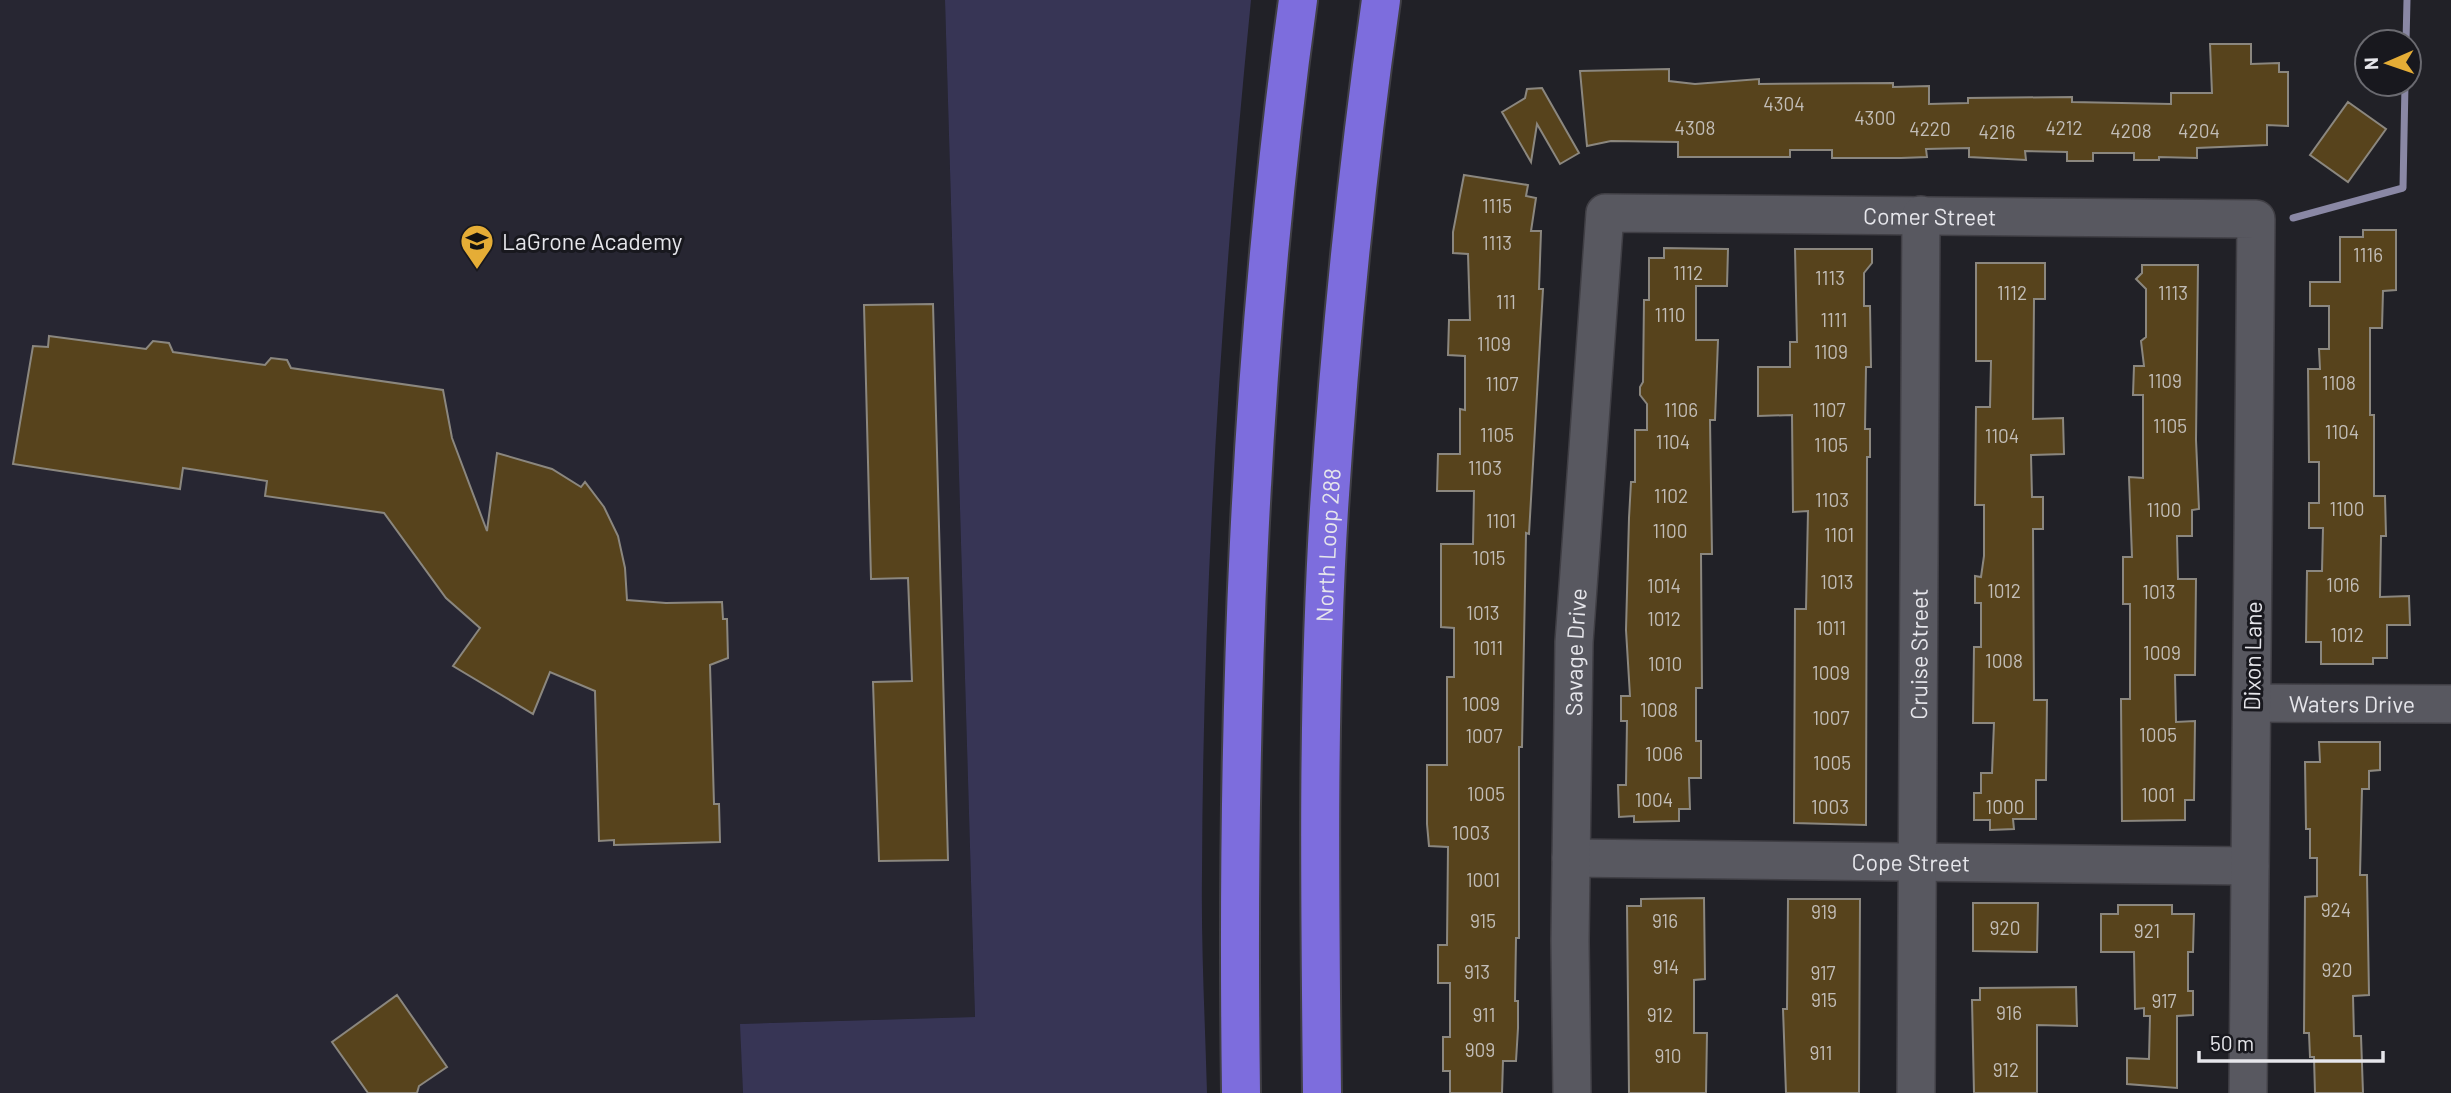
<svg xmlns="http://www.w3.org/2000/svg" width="2451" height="1093" font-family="Barlow,sans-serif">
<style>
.built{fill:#272632}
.green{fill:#373555}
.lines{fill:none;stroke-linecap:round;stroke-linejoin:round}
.stream{stroke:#8a88a5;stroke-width:7}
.building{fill:#57431c;stroke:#8b877f;stroke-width:2}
.minor-casing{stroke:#403f45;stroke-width:40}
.highway-casing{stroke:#403f45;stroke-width:42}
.minor{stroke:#585860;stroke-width:37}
.highway{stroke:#7d6ddd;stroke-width:38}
.labels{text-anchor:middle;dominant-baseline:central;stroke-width:6;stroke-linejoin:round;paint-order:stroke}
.number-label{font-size:19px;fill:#c2bdb7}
.street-label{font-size:23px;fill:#e6e6eb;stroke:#18181e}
.poi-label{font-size:23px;fill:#e6e6eb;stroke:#18181e;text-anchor:start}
</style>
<rect width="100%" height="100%" fill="#212127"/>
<path class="built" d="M0,0H945L975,1017L741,1024L743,1093H0Z"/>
<path class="green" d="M945,0H1251C1222,290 1203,581 1202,873C1201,946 1205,1020 1207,1093H743L740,1024L975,1017Z"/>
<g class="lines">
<path class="stream" d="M2406,42L2407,0
M2293,218L2403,188L2405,84"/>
</g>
<path class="building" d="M2210,44H2251V64L2279,63V72H2288V126L2267,125V145L2197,148V158L2159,157V160H2134V153H2093V161H2067V152L2025,151L2026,160L1969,157V148L1926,149L1927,157L1901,158H1832V150H1790V157H1678V142L1611,141L1587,146L1580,71L1669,69V81L1695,84L1759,79V84L1893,83V87L1929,86V104L1968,103V98L2072,97V102L2171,104V93H2212Z
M1542,88L1579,153L1560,164L1537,124L1531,162L1502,112L1525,98L1527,89Z
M2348,102L2386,129L2348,182L2310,155Z
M1464,175L1528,185L1526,196L1536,198L1531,231H1541L1539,289H1543L1529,534L1526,533L1522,747H1519V938H1516L1515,1001H1518V1028L1516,1061H1503L1502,1093H1450V1071H1443V1037H1450V983H1438V945H1447L1448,847L1429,846L1427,824V765H1447V677H1454V628L1441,627V544H1473L1474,491H1437L1438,454H1460V409L1465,410V356L1448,355L1449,320H1470L1468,254L1453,253V232Z
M2363,230H2396V290L2383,291L2382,328H2370V415H2374V496H2385L2386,536H2381L2380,597L2409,596L2410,625H2387V658H2373V664H2321V642H2306L2307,571H2322L2323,528H2309V503H2319V462H2309L2308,369H2320L2319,349H2329V306H2310V282H2340V237H2363Z
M1664,248L1728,249L1727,286H1696V340H1718L1715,420H1710L1712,554H1701L1702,688H1696V741H1701V778H1689L1690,809H1679V821L1634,822V816L1619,817L1618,785H1626L1627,721H1621V696H1630L1626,630L1629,518L1631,482H1635V430H1647V404L1640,395V387L1643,382L1644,300H1649V258H1664Z
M1795,249H1872V263L1864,273V306H1870L1871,367H1866L1865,429H1870V457H1867L1866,825L1794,823L1795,609H1806L1808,511L1793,512L1792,415L1758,416V367H1790V342H1797Z
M1976,263H2045V299H2034L2033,419L2063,418L2064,454L2031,455L2032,497H2043V529H2033L2034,700H2047L2046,780H2036V819H2013L2014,829L1990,830V820H1974V793H1981V773H1992L1994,723H1973L1974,647H1981V603H1975V576L1981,577L1984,556V505H1975L1976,407H1990L1991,361H1976Z
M2142,265H2198L2196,440L2199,509L2192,510V536H2177L2178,579H2196L2195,675H2175L2176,722L2195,721L2194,800H2185V820L2122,821L2121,699H2130V604H2123V557H2132L2129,477L2143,478V395H2133L2134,366H2144L2141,341L2146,337V289L2136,279L2142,273Z
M933,304L948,860L879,861L873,682L912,681L908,578L871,579L864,305Z
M49,336L146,349L153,341L169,343L173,352L265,365L271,358L287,360L291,368L443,390L452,438L487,531L497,453L552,469L581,487L585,482L604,507L618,536L625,568L627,600L666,603L722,602L723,619H727L728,658L710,665L714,804H719L720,842L614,845V840L599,841L595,691L550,672L533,714L453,666L480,628L446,598L384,513L265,496L267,481L183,468L180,489L13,464L33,346L48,347Z
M2319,742H2380V770L2369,771V789H2362L2360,875H2367L2369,995L2353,996L2354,1036H2361L2363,1093H2315L2314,1057H2310L2309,1033H2304L2305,897L2317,896V858H2310V829H2306L2305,762H2320Z
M1704,898L1705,979L1694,980V1033H1707L1706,1093H1629L1627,906H1641V899Z
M1788,899H1860L1859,1093H1786L1783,1009H1787Z
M1973,903H2038L2037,952L1973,951Z
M2118,905H2172V914H2194L2193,952H2188V991H2193V1015L2177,1016V1088L2127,1084V1058L2149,1059L2150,1016H2144V1008L2135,1009L2134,952H2101V914H2118Z
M2076,987L2077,1026L2037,1025V1093H1974L1972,1000H1980V988Z
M397,995L447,1067L419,1086L417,1093H368L332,1042Z"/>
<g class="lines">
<defs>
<g id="minor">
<path id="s1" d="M2252,703L2451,704"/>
<path id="s2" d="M1571,858L2250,866"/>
<path id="s3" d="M1572,1093L1570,941L1574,642L1605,213L2256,219L2248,1093"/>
<path id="s4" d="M1916,1093L1921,215"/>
</g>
<g id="highway">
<path d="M1241,1093C1236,728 1248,362 1298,0"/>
<path id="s5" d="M1322,1093C1320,898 1317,704 1329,509C1340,339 1357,169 1381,0"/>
</g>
</defs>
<use href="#minor" class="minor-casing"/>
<use href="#highway" class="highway-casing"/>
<use href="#minor" class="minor"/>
<use href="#highway" class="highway"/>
</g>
<defs>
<symbol id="school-pin" viewBox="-11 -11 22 30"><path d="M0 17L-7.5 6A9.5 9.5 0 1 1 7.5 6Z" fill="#e5ad36" stroke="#18181e"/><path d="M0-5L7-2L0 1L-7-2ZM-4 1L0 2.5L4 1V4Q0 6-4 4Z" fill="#111"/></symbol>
</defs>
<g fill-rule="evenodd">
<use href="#school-pin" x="458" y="222" width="38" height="52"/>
</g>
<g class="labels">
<g class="number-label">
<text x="1784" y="103">4304</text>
<text x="1875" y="117">4300</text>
<text x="1695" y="127">4308</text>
<text x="2064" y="127">4212</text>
<text x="1930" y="128">4220</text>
<text x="2131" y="130">4208</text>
<text x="2199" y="130">4204</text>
<text x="1997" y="131">4216</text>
<text x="1497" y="205">1115</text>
<text x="1497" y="242">1113</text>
<text x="2368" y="254">1116</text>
<text x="1688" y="272">1112</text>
<text x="1830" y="277">1113</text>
<text x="2012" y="292">1112</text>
<text x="2173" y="292">1113</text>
<text x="1506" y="301">111</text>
<text x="1670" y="314">1110</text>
<text x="1834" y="319">1111</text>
<text x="1494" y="343">1109</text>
<text x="1831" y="351">1109</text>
<text x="2165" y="380">1109</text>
<text x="2339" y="382">1108</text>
<text x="1502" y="383">1107</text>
<text x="1681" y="409">1106</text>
<text x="1829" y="409">1107</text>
<text x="2170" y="425">1105</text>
<text x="2342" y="431">1104</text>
<text x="1497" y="434">1105</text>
<text x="2002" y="435">1104</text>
<text x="1673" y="441">1104</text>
<text x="1831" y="444">1105</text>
<text x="1485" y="467">1103</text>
<text x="1671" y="495">1102</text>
<text x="1832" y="499">1103</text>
<text x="2347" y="508">1100</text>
<text x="2164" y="509">1100</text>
<text x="1501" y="520">1101</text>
<text x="1670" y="530">1100</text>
<text x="1839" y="534">1101</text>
<text x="1489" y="557">1015</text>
<text x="1837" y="581">1013</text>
<text x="2343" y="584">1016</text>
<text x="1664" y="585">1014</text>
<text x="2004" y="590">1012</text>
<text x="2159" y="591">1013</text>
<text x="1483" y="612">1013</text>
<text x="1664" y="618">1012</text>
<text x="1831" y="627">1011</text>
<text x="2347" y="634">1012</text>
<text x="1488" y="647">1011</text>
<text x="2162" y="652">1009</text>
<text x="2004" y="660">1008</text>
<text x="1665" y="663">1010</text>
<text x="1831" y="672">1009</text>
<text x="1481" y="703">1009</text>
<text x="1659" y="709">1008</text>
<text x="1831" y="717">1007</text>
<text x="2158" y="734">1005</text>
<text x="1484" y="735">1007</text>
<text x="1664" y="753">1006</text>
<text x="1832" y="762">1005</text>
<text x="1486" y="793">1005</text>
<text x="2158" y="794">1001</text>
<text x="1654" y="799">1004</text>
<text x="1830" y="806">1003</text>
<text x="2005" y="806">1000</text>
<text x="1471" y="832">1003</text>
<text x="1483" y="879">1001</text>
<text x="2336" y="909">924</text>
<text x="1824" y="911">919</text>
<text x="1483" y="920">915</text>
<text x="1665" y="920">916</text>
<text x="2005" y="927">920</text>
<text x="2147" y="930">921</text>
<text x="1666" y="966">914</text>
<text x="2337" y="969">920</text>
<text x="1477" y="971">913</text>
<text x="1823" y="972">917</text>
<text x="1824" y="999">915</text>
<text x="2164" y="1000">917</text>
<text x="2009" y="1012">916</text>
<text x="1484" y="1014">911</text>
<text x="1660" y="1014">912</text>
<text x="1480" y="1049">909</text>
<text x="1821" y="1052">911</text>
<text x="1668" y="1055">910</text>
<text x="2006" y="1069">912</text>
</g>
<g class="street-label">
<text stroke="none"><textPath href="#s3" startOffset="1206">Comer Street</textPath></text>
<text stroke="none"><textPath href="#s5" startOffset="548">North Loop 288</textPath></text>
<text stroke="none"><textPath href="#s3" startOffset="441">Savage Drive</textPath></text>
<text stroke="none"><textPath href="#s4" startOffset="439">Cruise Street</textPath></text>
<text transform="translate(2252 656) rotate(-89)">Dixon Lane</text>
<text stroke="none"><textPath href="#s1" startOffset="100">Waters Drive</textPath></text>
<text stroke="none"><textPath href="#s2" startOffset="340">Cope Street</textPath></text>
</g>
<g class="poi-label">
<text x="502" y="241">LaGrone Academy</text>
</g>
</g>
<g transform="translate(2388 63) rotate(268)"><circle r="33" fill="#18181e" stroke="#6a6a70" stroke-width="2"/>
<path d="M0-5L12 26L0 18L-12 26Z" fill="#e5ad36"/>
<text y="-10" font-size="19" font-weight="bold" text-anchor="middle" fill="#e6e6eb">N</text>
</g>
<path d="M2199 1051v10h184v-10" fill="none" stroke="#e6e6eb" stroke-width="3.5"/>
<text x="2210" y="1051" font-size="21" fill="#e6e6eb" stroke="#18181e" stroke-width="5" paint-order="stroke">50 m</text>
</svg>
